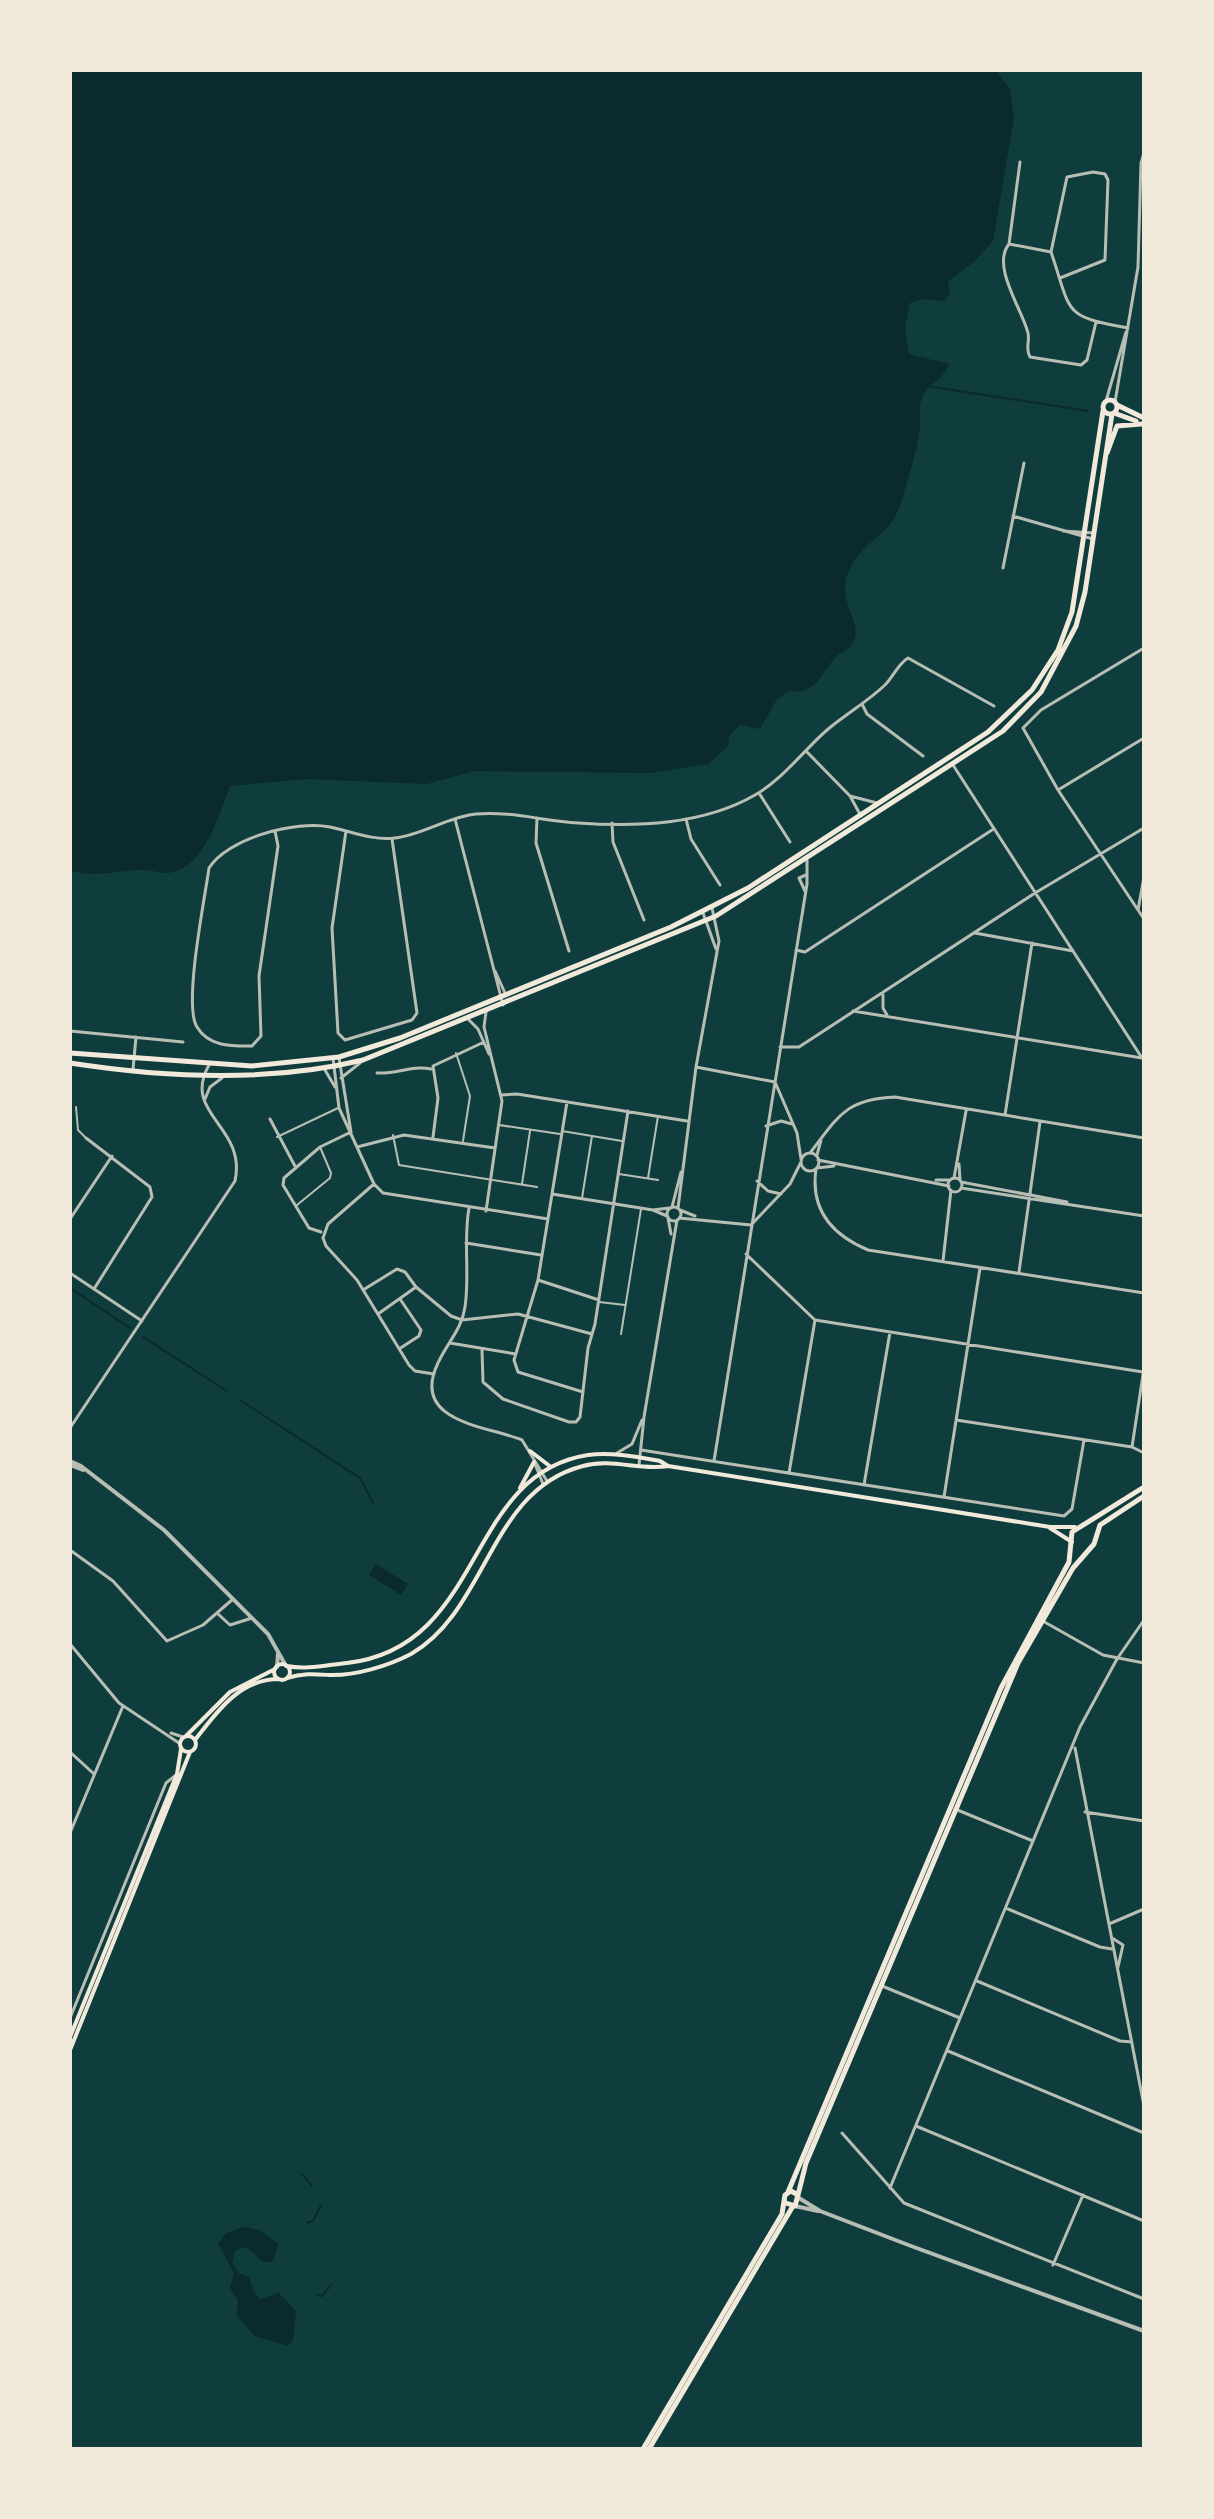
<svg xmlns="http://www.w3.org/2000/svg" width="1214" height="2519" font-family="'Open Sans',sans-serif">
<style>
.water{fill:#0a2a2b}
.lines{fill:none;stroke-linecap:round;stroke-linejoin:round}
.stream{stroke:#0a2a2b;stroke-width:2}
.service{stroke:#b8beb3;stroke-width:2}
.minor{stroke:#b8beb3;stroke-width:3}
.tertiary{stroke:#b8beb3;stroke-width:4}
.secondary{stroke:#f1e9da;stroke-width:4}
.primary{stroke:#f1e9da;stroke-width:5}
</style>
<rect width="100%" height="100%" fill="#0f3d3e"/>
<path class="water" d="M70,70H995L1010,89L1014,118L993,241L974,262L948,281L950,293L944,301L924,299L910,303L905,327L909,354L949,364C943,381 926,384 921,401C918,410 921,417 920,426C919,443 902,506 894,519C882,538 858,546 847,575C837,603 865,624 852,644C849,649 842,652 838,655C819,673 819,695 789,691L777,699L760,729L739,725L729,737L728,746L708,764L650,773L474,771L427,784L307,779L230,786C219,814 204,870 168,873C158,873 147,869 137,870C109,872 99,877 70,871Z
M376,1564L408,1584L401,1595L369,1575Z
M244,2227L259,2230L278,2244L274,2260C260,2268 256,2251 244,2247L236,2250L232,2262L239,2273L249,2277L253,2290L260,2299L279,2293L296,2311L293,2340L288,2346L254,2336L237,2315L238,2300L230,2288L234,2273L218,2244L226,2233Z"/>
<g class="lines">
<path class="stream" d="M927,386L1088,411
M70,1288L130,1328
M143,1337L227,1391
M240,1400L360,1478L373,1503
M302,2174L312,2186
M307,2223L313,2221L321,2205
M317,2295L322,2296L331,2285"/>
<path class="service" d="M456,1053L470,1096L463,1141
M76,1107L78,1130L86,1138
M499,1125L560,1134
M562,1131L622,1141
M393,1135L399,1165L537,1187
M277,1137L338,1108
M619,1174L658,1180
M648,1178L658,1116
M522,1184L530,1131
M582,1198L592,1136
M297,1205L330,1178L331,1173L320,1147
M599,1302L625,1305
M621,1334L641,1209"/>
<path class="minor" d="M1009,244L1020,162
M1051,252L1067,177L1093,172L1105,174L1108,180L1105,260L1060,278
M1096,322L1087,360L1081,365L1030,357C1025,349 1030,342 1028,333C1022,309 991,266 1009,244L1051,252C1072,313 1061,316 1128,328
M1106,401L1126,332
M1115,402L1138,267L1141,163L1144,153
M1013,516L1093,539
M1063,531L1094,533
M1003,568L1024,463
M1144,648L1041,710L1023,728L1058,790L1144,919
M862,704L867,714L923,756
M807,752L850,796L861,816
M953,765L1142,1058
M1058,790L1144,738
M759,793L790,842
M850,796L877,803
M537,818L536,843L569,951
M455,819L503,1005
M686,819L691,839L720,885
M612,823L613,842L644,920
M275,831L278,846L259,976L261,1036L252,1046C232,1046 209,1047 197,1027C183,1005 205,898 209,868C228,838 296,820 330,827C350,831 373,841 395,838C423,835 447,817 476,814C510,811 544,821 578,823C637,827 703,825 755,795C783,779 803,751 827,730C846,714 867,702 885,685C893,677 898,664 908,658L994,706
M346,831L332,928L338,1033L345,1040L412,1020L417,1013L392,839
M805,891L799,878L806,875
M1138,910L1144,877
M703,913L716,949
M975,933L1073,951
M796,950L805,952L992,830
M495,971L505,993
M883,992V1008L887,1015
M853,1011L1142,1058
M486,1012L484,1027L502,1101L486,1211
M468,1019L478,1029L489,1054
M70,1031L183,1042
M780,1047H799L1035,893L1144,828
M333,1058L339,1108L374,1184L383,1193L548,1219
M339,1058L351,1132
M696,1067L775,1082L797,1133L801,1159
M133,1069L136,1037
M325,1070L335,1087
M377,1073C398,1074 411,1065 431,1069
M341,1078L360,1063
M501,1095L517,1094L687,1121
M205,1099L210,1087L222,1078
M567,1102L538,1280L514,1360L518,1372L583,1392
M1005,1115L1032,943
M270,1119L296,1168
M766,1126L781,1121L792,1124
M433,1137L438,1098L433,1066L484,1042
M86,1138L150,1187L152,1197L94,1289
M357,1147L404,1135L495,1148
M810,1153C838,1117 845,1099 895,1097L1144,1138
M801 1162a9 9 0 1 1 18 0a9 9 0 1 1-18 0Z
M817,1155L821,1140
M818,1160L949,1186
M959,1164L960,1180
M817,1168L834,1166
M816,1169C810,1210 832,1235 868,1250L1144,1293
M954,1178L966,1111
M948 1185a7 7 0 1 1 14 0a7 7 0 1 1-14 0Z
M936,1180H950
M757,1181L768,1191L781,1194
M961,1182L1067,1202
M374,1184L328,1224L323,1238L326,1246L357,1280L409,1365L415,1371L434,1374
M961,1188L1144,1216
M552,1194L653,1210L667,1216
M672,1207L681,1172
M667 1214a7 7 0 1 1 14 0a7 7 0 1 1-14 0Z
M469,1208C463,1241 470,1274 465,1307C462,1329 447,1343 438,1363C409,1423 489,1426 522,1440L547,1481
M678,1208L696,1067L719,941L712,908
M653,1210L669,1208
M680,1210L695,1216
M668,1218L671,1234
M679,1218L751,1225
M70,1219L112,1156
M751,1225L790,1184L801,1162
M321,1232L309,1228L283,1185L284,1178L320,1147L351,1132
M466,1243L541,1255
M746,1254L815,1320L1143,1372
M943,1261L951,1190
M1019,1272L1040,1122
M70,1273L142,1321
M538,1280L599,1300
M363,1290L397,1269L405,1272L416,1287L451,1316L462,1320L518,1314L592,1334
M378,1314L416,1287
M450,1343L516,1354
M399,1349L419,1336L421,1330L400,1299
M482,1350L483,1382L503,1399L569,1422H576L580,1417L588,1348L595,1324L628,1111
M956,1420L1132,1447L1144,1453
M70,1428L235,1181C247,1126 181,1114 209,1065
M1132,1447L1144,1368
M641,1450L1064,1516L1072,1509L1084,1440
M617,1453L632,1444L642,1420
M714,1461L807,884V860
M535,1464L543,1484
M639,1465L644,1417L677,1220
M789,1473L815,1320
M864,1485L890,1332
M944,1497L980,1268
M70,1550L113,1581L167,1641L203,1625L233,1599
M218,1614L230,1625L252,1618
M1041,1620L1103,1655L1144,1663
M70,1644L119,1703L179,1743
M171,1733L183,1737
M1075,1748L1144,2106
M70,1752L94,1774
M955,1809L1033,1841
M1085,1812L1144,1821
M70,1833L123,1706
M1008,1909L1100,1947L1112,1949
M1109,1924L1144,1909
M1112,1938L1123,1945L1118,1967
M977,1981L1120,2041L1132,2042
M882,1986L960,2018
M70,2018L166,1783L176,1775
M948,2051L1144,2133
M916,2126L1144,2221
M842,2133L904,2203L1144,2299
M890,2188L1080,1727L1117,1659L1144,1620
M1053,2265L1083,2195"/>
<path class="tertiary" d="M70,1461L81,1466L164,1530L268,1634L286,1666
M70,1465L83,1470
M277,1667L278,1654
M799,2198L820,2211L911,2246L1144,2331
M795,2206L818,2211"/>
<path class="secondary" d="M530,1451L551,1467
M520,1488L534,1462
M1050,1528L1072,1542
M274 1672a8 8 0 1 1 16 0a8 8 0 1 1-16 0Z
M287,1666C306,1670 327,1665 347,1663C486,1647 464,1474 588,1455C612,1452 637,1457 660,1461L668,1466
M287,1678C303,1673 314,1674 329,1675C355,1676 388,1666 411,1654C488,1610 489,1490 583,1466C612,1458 640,1471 668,1466L1050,1527H1075
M180 1744a8 8 0 1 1 16 0a8 8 0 1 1-16 0Z
M186,1736L230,1692L275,1669
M195,1740C216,1713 239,1679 279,1679
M70,2037L177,1774L181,1749
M70,2050L190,1752"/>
<path class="primary" d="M1103 407a7 7 0 1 1 14 0a7 7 0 1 1-14 0Z
M1117,405L1144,418
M1114,413L1136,421
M1107,453L1117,426L1141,424
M70,1053L252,1066L339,1057L400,1038L671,927L748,888L988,732L1032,690L1058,650L1072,612L1103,411
M70,1063C167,1078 268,1083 363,1060L716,916L1003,731L1041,692L1076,626L1085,592L1112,414
M788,2192L1001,1688L1069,1562L1072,1532L1144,1487
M798,2195L806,2163L1018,1663L1073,1568L1094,1544L1100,1525L1144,1496
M643,2449L782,2214L785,2195L791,2191L798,2195L795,2206L786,2203
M649,2449L793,2206"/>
</g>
<rect width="1214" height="2519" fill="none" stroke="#f1e9da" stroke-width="144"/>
</svg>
